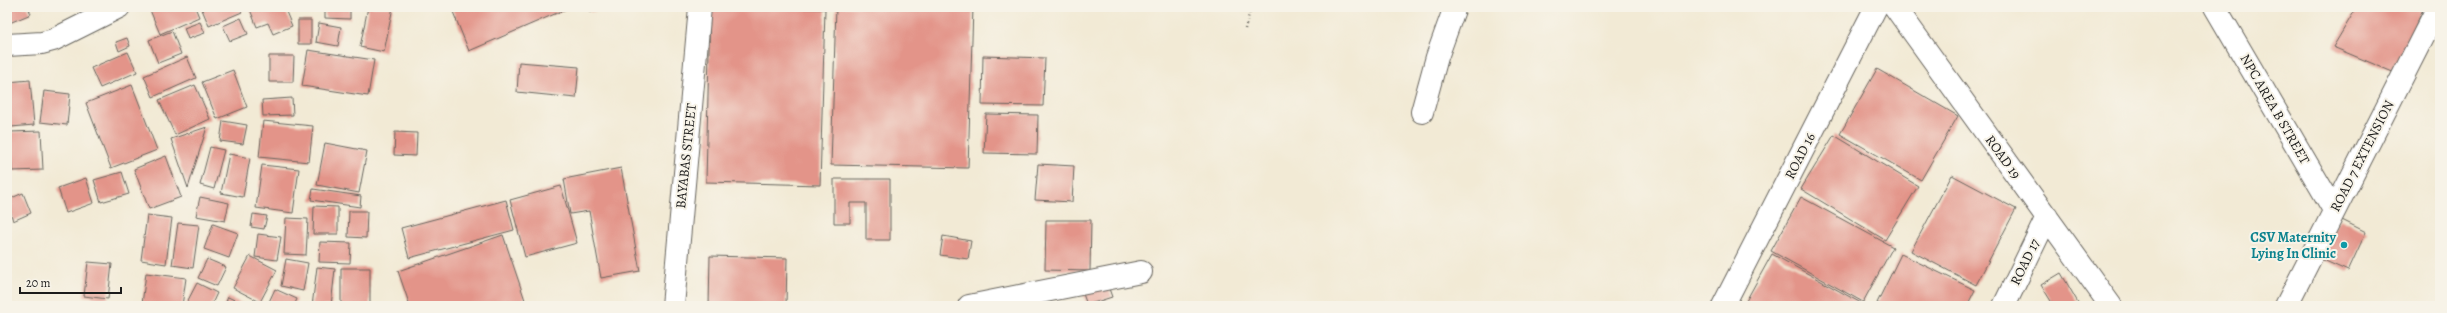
<svg xmlns="http://www.w3.org/2000/svg" width="2447" height="313" font-family="Alegreya,serif">
<style>
.building{fill:#e39489}
.lines{fill:none;stroke-linecap:round;stroke-linejoin:round}
.minor-casing{stroke:#67645d;stroke-width:24}
.path{stroke:#67645d;stroke-width:2.5;stroke-dasharray:1 3;stroke-linecap:butt}
.minor{stroke:#fff;stroke-width:22}
.culture-dot{fill:#0f9aa8;stroke:#f7f3e8;stroke-width:1.5}
.labels{text-anchor:middle;dominant-baseline:central;stroke-width:4;stroke-linejoin:round;paint-order:stroke}
.street-label{font-size:14px;fill:#1c1c1c;stroke:#f7f3e8}
.culture-label{font-size:14px;font-weight:bold;fill:#0d838f;stroke:#f7f3e8;text-anchor:end}
</style>
<rect width="100%" height="100%" fill="#f7f3e8"/>
<filter id="ink" filterUnits="userSpaceOnUse"><feTurbulence type="fractalNoise" baseFrequency=".025" numOctaves="2"/><feDisplacementMap in="SourceGraphic" scale="8" xChannelSelector="R" yChannelSelector="G"/><feConvolveMatrix kernelMatrix="1 2 1 2 8 2 1 2 1" color-interpolation-filters="sRGB"/></filter>
<filter id="wash" filterUnits="userSpaceOnUse"><feTurbulence type="fractalNoise" baseFrequency=".012" numOctaves="4" result="noise"/><feDisplacementMap in="SourceGraphic" scale="16" xChannelSelector="R" yChannelSelector="G"/><feGaussianBlur stdDeviation="0.9" result="paint"/><feColorMatrix in="noise" values="0 0 0 0 0 0 0 0 0 0 0 0 0 0 0 0 0 1.4 0 .05"/><feComposite in="paint" operator="in"/></filter>
<g filter="url(#wash)">
<rect width="100%" height="100%" fill="#f2ead5"/>
<g id="blocks">
<path class="building" d="M7,7H28L31,14L7,24Z
M156,7H195L199,17L160,34L150,10Z
M201,7H240L242,12L209,26Z
M249,7H284L292,26L273,34L268,23L257,27Z
M325,7H350V19L325,18Z
M368,7H393L384,52L360,47Z
M451,7H571L469,51Z
M589,7H610V8L590,12Z
M710,7L825,9L820,185L706,182Z
M836,7H973L968,168L831,165Z
M2357,7H2424L2395,73L2333,47Z
M241,18L248,34L230,41L223,26Z
M298,20H311V44H298Z
M200,22L205,33L188,39L184,28Z
M319,23L341,27L338,46L316,42Z
M172,31L181,54L158,63L149,40Z
M127,38L130,46L119,51L116,42Z
M308,50L374,60L368,96L302,86Z
M128,52L137,72L100,88L91,68Z
M269,56H294L293,82H269Z
M983,56L1045,58L1043,106L982,105Z
M187,57L196,78L153,97L144,76Z
M519,62L579,67L576,98L517,92Z
M1877,69L1958,116L1921,180L1840,134Z
M233,70L247,107L217,119L202,82Z
M30,80L34,125L11,127L8,82Z
M132,85L157,150L111,168L86,103Z
M195,85L210,119L175,135L159,100Z
M44,91L70,94L67,125L40,122Z
M292,98L293,115L263,116L262,100Z
M986,114L1038,115L1037,154L984,153Z
M223,121L247,125L243,144L220,141Z
M263,121L313,126L309,162L259,157Z
M207,127L188,188L171,139Z
M41,131L43,170L12,171L10,132Z
M395,132L417,133L416,156L394,155Z
M1834,135L1918,186L1885,240L1801,189Z
M325,143L367,151L359,193L317,185Z
M210,147L224,150L214,189L200,185Z
M229,154L250,158L243,197L221,193Z
M166,156L181,197L149,209L134,169Z
M1038,164L1074,166L1072,202L1035,200Z
M262,165L299,169L293,213L256,208Z
M621,168L640,271L601,278L589,211L570,214L564,179Z
M122,172L129,194L101,202L94,180Z
M1952,175L2016,209L1976,285L1911,251Z
M86,178L94,203L66,213L58,188Z
M834,179H890V240H866V203H850V223H834Z
M561,186L577,243L525,257L510,200Z
M313,189L361,196L360,207L311,200Z
M23,193L31,213L13,221L7,200Z
M200,197L229,203L225,221L196,216Z
M1801,197L1893,247L1863,302L1771,251Z
M506,200L514,230L409,258L401,228Z
M314,206L338,207V234H313Z
M349,211H367L366,238L348,237Z
M253,214L267,216L264,229L251,227Z
M147,215L172,218L166,264L141,260Z
M286,218L308,219L306,255L284,254Z
M2340,219L2366,232L2348,271L2321,259Z
M1046,220H1091L1090,271L1045,270Z
M178,223L199,225L193,268L172,265Z
M213,224L238,233L229,258L204,249Z
M258,234L281,237L277,260L255,257Z
M503,235L527,306H410L398,271Z
M943,236L971,241L968,259L940,255Z
M320,242L351,243L350,263L319,262Z
M1772,254L1861,303L1859,306H1755L1746,301Z
M1901,254L1975,290L1967,306H1884L1877,303Z
M250,256L277,270L260,302L233,288Z
M710,256L787,258L786,306H709Z
M207,259L226,267L217,286L198,278Z
M286,259L308,263L303,291L281,286Z
M88,262L112,264L108,299L84,296Z
M317,267L335,269L331,306H312Z
M341,268H370V306H341Z
M146,273L186,278L182,306L142,304Z
M2061,273L2080,306H2054L2041,285Z
M197,283L217,293L211,306H185Z
M1107,283L1112,297L1087,305L1082,291Z
M275,289L297,299L294,306H267Z
M228,297L247,306H224Z
M81,303L94,305V306H81Z"/>
</g>
</g>
<g filter="url(#ink)">
<use href="#blocks" fill-opacity="0" stroke="#67645d" stroke-width="1"/>
<g class="lines">
<defs>
<path id="minor" d="M1895,7L2111,306
M2215,7L2334,210
M7,45L42,43L53,40L119,7
M1422,112L1437,57L1455,7
M673,306L700,7
M969,306L1141,272
M1723,306L1876,7
M2004,306L2047,217
M2286,306L2438,7"/>
</defs>
<use href="#minor" class="minor-casing"/>
<path class="path" d="M1245,29L1251,7"/>
<use href="#minor" class="minor"/>
</g>
</g>
<circle class="culture-dot" cx="2344" cy="245" r="4"/>
<g class="labels">
<g class="street-label">
<text transform="translate(2275 109) rotate(60)">NPC AREA B STREET</text>
<text transform="translate(686 156) rotate(-84)">BAYABAS STREET</text>
<text transform="translate(1800 156) rotate(-63)">ROAD 16</text>
<text transform="translate(2362 156) rotate(-63)">ROAD 7 EXTENSION</text>
<text transform="translate(2003 157) rotate(54)">ROAD 19</text>
<text transform="translate(2025 262) rotate(-64)">ROAD 17</text>
</g>
<g class="culture-label">
<text x="2336" y="237">CSV Maternity<tspan x="2336" dy="16">Lying In Clinic</tspan></text>
</g>
</g>
<rect width="2447" height="313" fill="none" stroke="#f7f3e8" stroke-width="24"/>
<path d="M20 287v6h101v-6" fill="none" stroke="#1c1c1c" stroke-width="2"/>
<text x="26" y="287" font-size="12" fill="#1c1c1c" stroke="#f7f3e8" stroke-width="3" paint-order="stroke">20 m</text>
</svg>
